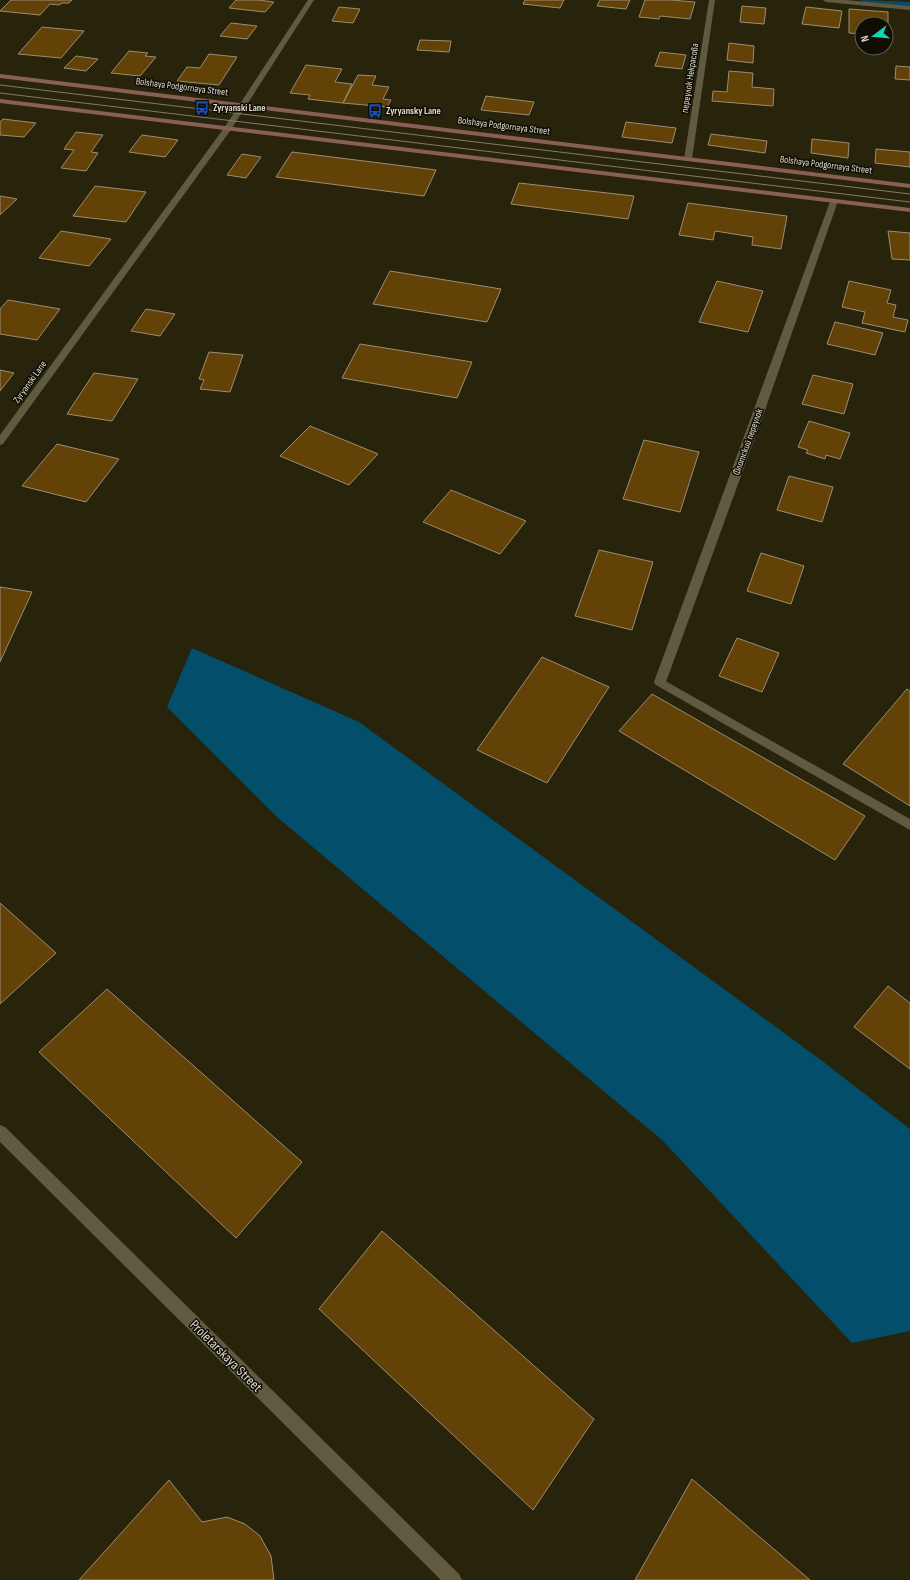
<svg xmlns="http://www.w3.org/2000/svg" width="910" height="1580" font-family="'Sofia Sans Condensed',sans-serif">
<style>
.water{fill:#024e6b}
.lines{fill:none;stroke-linecap:round;stroke-linejoin:round}
.stream{fill:#024e6b;fill-rule:evenodd}
.building{fill:#624207;stroke:#9d8c75}
.service{fill:#605a41;fill-rule:evenodd}
.minor{fill:#605a41;fill-rule:evenodd}
.tertiary{fill:#605a41;fill-rule:evenodd}
.secondary{fill:#895e55;fill-rule:evenodd}
.tram{stroke:#807c69;stroke-width:1}
.labels{text-anchor:middle;dominant-baseline:central;stroke-width:3;stroke-linejoin:round;paint-order:stroke}
.far-street-label{font-size:10px;fill:#dedbcd;stroke:#0f0d04}
.far-poi-label{font-size:10px;font-weight:bold;fill:#dedbcd;stroke:#0f0d04;text-anchor:start}
.near-street-label{font-size:14px;fill:#dedbcd;stroke:#0f0d04}
</style>
<rect width="100%" height="100%" fill="#28230b"/>
<path class="water" d="M192,648L359,722L821,1060L910,1129V1331L852,1343L662,1140L278,818L167,707Z"/>
<g class="lines">
<path class="stream" d="M861,0L910,2V6L864,2Z"/>
</g>
<path class="building" d="M11,0H72L69,3H62L59,5L50,4L40,15L0,11Z
M236,0H258L274,2L265,12L229,8Z
M525,0H564L560,8L523,4Z
M600,0H630L626,9L597,6Z
M645,0H671L695,2L690,19L660,16L659,19L639,17Z
M742,6L766,8L764,24L740,22Z
M339,7L360,9L353,23L332,21Z
M806,7L842,11L839,28L802,24Z
M849,9L888,12V37H886V24H862V34L849,33Z
M231,23L257,26L247,39L220,36Z
M42,27L84,31L61,58L18,54Z
M420,40L451,41L449,52L417,50Z
M729,43L754,46L753,63L727,60Z
M129,51L148,53L145,56L156,57L140,76L111,73Z
M660,52L686,55L682,69L655,66Z
M209,54L237,57L219,85L177,81L187,67L200,68Z
M76,56L98,59L86,71L64,68Z
M306,65L342,69L335,82L352,84L343,103L308,99L310,95L290,93Z
M896,66L910,67V80L895,79Z
M729,71L753,73L752,87L774,89L773,106L712,101L713,91L727,92Z
M358,75L376,76L372,85L389,87L383,99L391,100L387,107L343,103Z
M486,96L534,102L529,115L481,110Z
M3,119L36,123L24,137L0,135V122Z
M626,122L676,128L672,143L622,137Z
M76,132L103,135L91,152L98,153L86,171L61,168L74,150L64,149Z
M711,134L767,141L765,153L708,145Z
M142,135L178,140L165,157L129,152Z
M812,139L849,143L848,158L811,153Z
M876,149L910,152V167L875,163Z
M292,152L436,170L424,196L276,177Z
M242,154L261,157L246,178L227,175Z
M519,183L634,196L628,219L511,204Z
M95,186L146,192L126,222L73,216Z
M0,196L17,199L0,215Z
M688,203L787,216L781,249L752,245L753,237L715,231L713,240L679,235Z
M61,231L111,239L89,266L39,258Z
M888,231L910,233V260L892,259Z
M390,271L501,289L487,322L373,304Z
M717,281L763,291L748,332L699,322Z
M849,281L891,290L887,303L896,305L893,317L908,320L905,332L862,323L865,312L842,307Z
M8,300L60,309L37,340L0,334V309Z
M146,309L175,314L160,336L131,331Z
M835,322L883,333L875,355L827,344Z
M360,344L472,362L457,398L342,378Z
M209,352L243,355L230,392L200,389L204,380L199,379Z
M0,370L14,373L0,391Z
M94,373L138,379L112,421L67,414Z
M813,375L853,384L844,414L802,404Z
M809,421L850,433L840,459L826,455L825,459L806,453L808,450L798,447Z
M310,426L378,454L349,485L280,456Z
M644,440L699,452L680,512L623,499Z
M57,444L119,459L86,502L22,486Z
M789,476L833,487L822,522L777,510Z
M451,490L526,521L500,554L423,522Z
M599,550L653,562L632,630L575,616Z
M761,553L804,566L791,604L747,591Z
M0,587L32,592L0,662Z
M737,638L779,653L762,692L719,676Z
M542,657L609,687L547,783L477,750Z
M907,689L910,691V806L843,764Z
M652,694L865,816L835,860L619,731Z
M0,903L56,953L0,1004Z
M888,986L910,1003V1069L854,1027Z
M107,989L302,1162L236,1238L39,1052Z
M382,1231L594,1419L533,1510L319,1309Z
M692,1479L810,1580H635Z
M169,1480L202,1522L227,1517L245,1524L260,1536L271,1556L274,1580H79Z"/>
<g class="lines">
<path class="service" d="M660,678L910,819V830L656,685L654,682L656,679Z"/>
<path class="minor" d="M308,0H314L230,131L3,444L0,445V435L224,128Z
M709,0H715L692,159L688,161L684,159Z
M823,0H846L910,6V10L826,2Z
M831,199L838,201L765,410L666,682L664,685H656L654,682Z"/>
<path class="tertiary" d="M0,1125L5,1127L459,1574L462,1580H441L0,1142Z"/>
<path class="secondary" d="M0,74L910,184V188L0,78Z
M0,99L910,208V212L0,103Z"/>
<path class="tram" d="M0,85L910,194
M0,93L910,202"/>
</g>
<defs>
<symbol id="bus-bare" viewBox="-9 -9 18 18"><path d="M-5-6H5V4H4V6H2V4H-2V6H-4V4H-5ZM-3.5-4V0h7V-4ZM-3.5 1.2v1.5H-2V1.2ZM2 1.2v1.5H3.5V1.2Z" fill="#1a4fb4" stroke="#0f0d04" stroke-width="2.5" paint-order="stroke"/></symbol>
</defs>
<g fill-rule="evenodd">
<use href="#bus-bare" x="192" y="98" width="20" height="20"/>
<use href="#bus-bare" x="365" y="101" width="20" height="20"/>
</g>
<g class="labels">
<g class="far-street-label">
<text transform="translate(690 78) rotate(-81)">переулок Некрасова</text>
<text transform="translate(182 87) rotate(7)">Bolshaya Podgornaya Street</text>
<text transform="translate(504 126) rotate(7)">Bolshaya Podgornaya Street</text>
<text transform="translate(826 165) rotate(7)">Bolshaya Podgornaya Street</text>
<text transform="translate(30 382) rotate(-54)">Zyryanski Lane</text>
<text transform="translate(748 442) rotate(-70)">Флотский переулок</text>
</g>
<g class="far-poi-label">
<text x="213" y="108">Zyryanski Lane</text>
<text x="386" y="111">Zyryansky Lane</text>
</g>
<g class="near-street-label">
<text transform="translate(226 1356) rotate(45)">Proletarskaya Street</text>
</g>
</g>
<g transform="translate(874 36) rotate(254)"><circle r="19" fill="#0f0d04" stroke="#625f54"/>
<path d="M0-3L7 15L0 10L-7 15Z" fill="#13d5b3"/>
<text y="-6" font-size="11" font-weight="bold" text-anchor="middle" fill="#dedbcd">N</text>
</g>
</svg>
